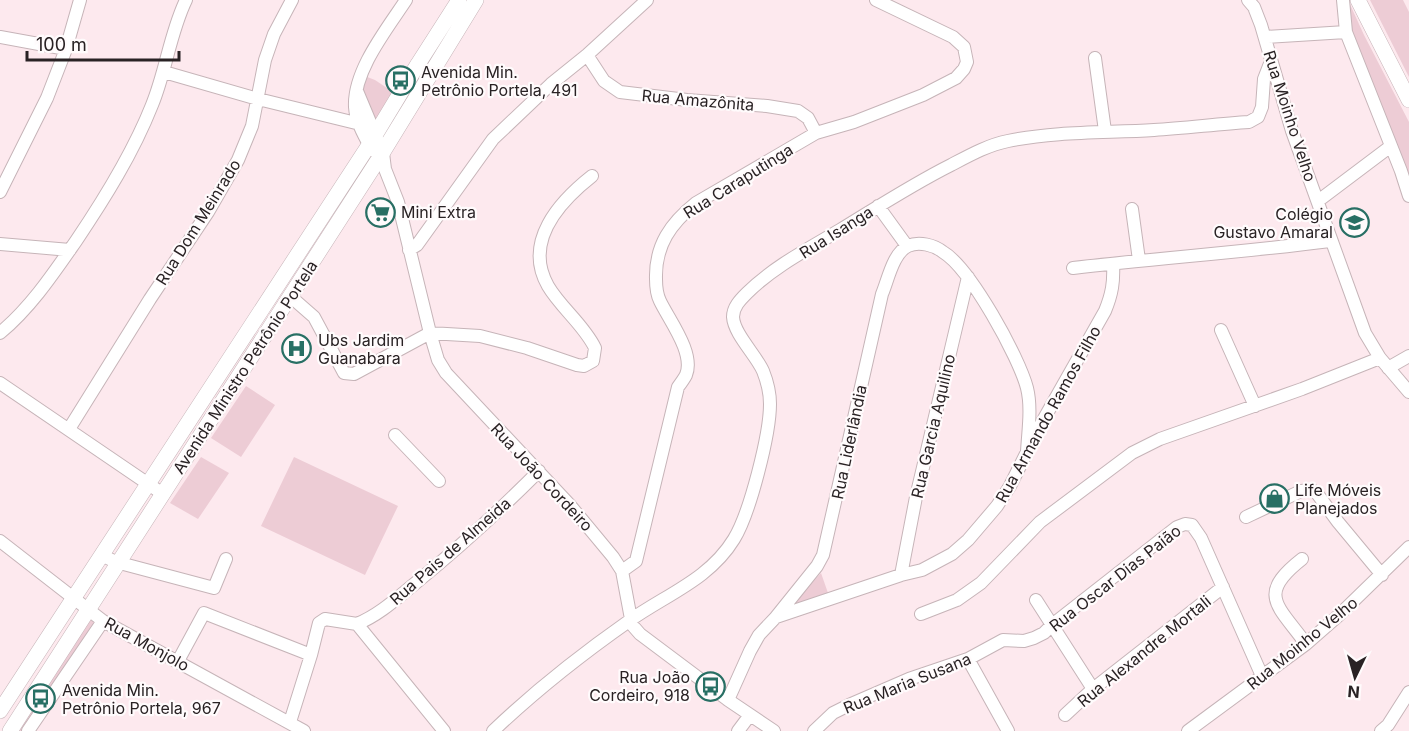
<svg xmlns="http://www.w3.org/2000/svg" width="1409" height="731" font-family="Inter,sans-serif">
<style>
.green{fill:#edccd5}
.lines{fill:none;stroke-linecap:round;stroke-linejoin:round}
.minor-casing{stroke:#c6b4b8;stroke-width:14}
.major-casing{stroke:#c6b4b8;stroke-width:16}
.minor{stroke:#fff;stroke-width:12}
.major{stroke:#fff;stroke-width:15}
.labels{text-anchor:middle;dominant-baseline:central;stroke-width:4.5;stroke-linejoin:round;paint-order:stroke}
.poi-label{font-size:16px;fill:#292224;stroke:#fffbfc;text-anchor:start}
.street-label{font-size:16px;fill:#292224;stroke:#fffbfc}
</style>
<rect width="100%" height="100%" fill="#fde9ee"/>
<path class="green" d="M1348,0L1364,35L1409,122V179L1350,33Z
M1370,0H1403L1409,12V77Z
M362,75L375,80L399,96L375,136L361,103Z
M246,386L275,405L241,457L211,438Z
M201,457L229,473L198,519L170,503Z
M294,457L398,506L365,575L261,526Z
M821,573L828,593L793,606L800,596Z
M83,617L101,625L32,731H10Z"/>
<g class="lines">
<defs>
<path id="minor" d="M1248,0L1254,7L1261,25L1292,131L1365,333L1380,358L1409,392
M1343,0L1346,32
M0,37L66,49
M1265,37L1346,32L1401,171L1409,196
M587,55L604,81L620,92L687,100L767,106L798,111L808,118L816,133
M1095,58L1105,131
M164,72L258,99L360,124
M357,91L383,153L385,169L398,202L430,333L438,360L446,373L569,504L613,557L622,571L631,619L633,626L640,634L728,700L774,731
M372,150C365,137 356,122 355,107C353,71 387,29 406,0
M0,192L47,98L66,49L80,0
M1318,201L1391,146
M878,206L907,246
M1132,209L1139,260
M0,244L70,250
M409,250L417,245L493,139L551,84L587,55L647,0
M1073,268C1159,258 1245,252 1330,241
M290,296L314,317L344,373L354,374L430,333L480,336L527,348L577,365L584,366L593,361L595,348C584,325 561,308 548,286C523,242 559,202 592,176
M1221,330L1255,406
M0,333C31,307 53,274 76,241C105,198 133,153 152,105C166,71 170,33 186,0
M1388,368L1409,356
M0,383L163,494
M69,429L150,299L208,212L238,160L252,126L265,60L274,34L292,0
M395,435L439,481
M1246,517L1301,491L1311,490L1316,492L1338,522L1382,575
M0,541L103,621L304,731
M101,555L116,562L214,588L226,559
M1302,559C1256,595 1278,605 1306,644
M622,571L636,561L678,387C681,383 684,379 686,375C695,353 669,320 660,301C657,295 656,286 656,279C655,245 671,223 696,203L816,133L854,122L923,95L956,78L964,69L967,62L964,47L953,37L876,0
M901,575L916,497L968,277
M1036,600L1093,689
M921,614L957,600L981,583L1040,522L1132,453L1160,439L1302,389L1380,358
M776,617L817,566L823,555L882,294C888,280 893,253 908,246C919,241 934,245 943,252C970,268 1019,357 1027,388C1032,408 1028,432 1027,452
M357,624C381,614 398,597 418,581C460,547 500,510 539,471
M968,659L1008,731
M178,661L204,613L311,655
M728,700L750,651L759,635L776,617L901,575L922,570L952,554L968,540L997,506L1010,486L1041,424L1105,311C1112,294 1114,282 1113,264
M1065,715L1093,689L1223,587
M290,722L311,655L319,623L325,619L357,624L444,731
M28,731L103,621
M493,731C535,691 582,654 629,621C665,595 709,580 734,539C750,513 770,434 770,404C770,393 767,381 763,371C756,355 734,334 733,317C733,307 740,300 747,293C773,267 808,249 840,230C876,208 913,184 951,165C970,155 988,145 1008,141C1056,131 1106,133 1154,130C1186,128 1218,124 1249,122L1258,117L1262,107L1264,79L1271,61
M738,731L750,715
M814,731L833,713L849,705L909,679L968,659L1003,640L1024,641L1034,638L1044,633L1052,625L1177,527L1185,524L1192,525L1201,538L1262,676
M1188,731L1306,644L1338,616L1409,547
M1381,731L1388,725L1409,692"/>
<path id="major" d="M1358,0L1409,100
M0,711L369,145L418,64L459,0
M10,731L378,160L476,0"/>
</defs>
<use href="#minor" class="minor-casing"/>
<use href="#major" class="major-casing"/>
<use href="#minor" class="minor"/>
<use href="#major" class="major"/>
</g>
<defs>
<symbol id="bus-ring" viewBox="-11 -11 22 22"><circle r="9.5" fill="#fffbfc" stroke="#286f64" stroke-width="1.5"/><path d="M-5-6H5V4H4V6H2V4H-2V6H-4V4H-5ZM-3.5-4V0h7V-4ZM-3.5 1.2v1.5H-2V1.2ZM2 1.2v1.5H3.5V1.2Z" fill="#286f64"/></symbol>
<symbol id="supermarket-ring" viewBox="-11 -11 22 22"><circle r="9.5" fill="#fffbfc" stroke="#286f64" stroke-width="1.5"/><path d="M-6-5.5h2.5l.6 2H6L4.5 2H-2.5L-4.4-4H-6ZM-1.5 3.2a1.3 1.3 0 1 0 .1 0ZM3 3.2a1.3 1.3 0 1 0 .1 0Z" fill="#286f64"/></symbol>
<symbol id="school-ring" viewBox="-11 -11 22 22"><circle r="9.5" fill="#fffbfc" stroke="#286f64" stroke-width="1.5"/><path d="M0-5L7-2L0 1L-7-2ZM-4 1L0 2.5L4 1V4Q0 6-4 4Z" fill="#286f64"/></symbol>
<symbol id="hospital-ring" viewBox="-11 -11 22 22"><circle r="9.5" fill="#fffbfc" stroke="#286f64" stroke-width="1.5"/><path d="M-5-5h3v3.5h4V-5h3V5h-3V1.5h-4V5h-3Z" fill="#286f64"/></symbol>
<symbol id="shop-ring" viewBox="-11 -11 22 22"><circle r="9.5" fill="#fffbfc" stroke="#286f64" stroke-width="1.5"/><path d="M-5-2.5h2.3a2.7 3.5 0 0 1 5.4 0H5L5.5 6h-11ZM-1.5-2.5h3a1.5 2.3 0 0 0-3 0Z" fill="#286f64"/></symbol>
</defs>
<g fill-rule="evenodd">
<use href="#bus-ring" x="384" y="64" width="33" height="33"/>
<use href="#supermarket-ring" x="364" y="196" width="33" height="33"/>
<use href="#school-ring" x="1338" y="206" width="33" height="33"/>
<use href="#hospital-ring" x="280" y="332" width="33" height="33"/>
<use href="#shop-ring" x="1258" y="482" width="33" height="33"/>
<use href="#bus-ring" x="694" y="670" width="33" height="33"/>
<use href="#bus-ring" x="24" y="682" width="33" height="33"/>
</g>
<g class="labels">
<g class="poi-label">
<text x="421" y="72">Avenida Min.<tspan x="421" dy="18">Petrônio Portela, 491</tspan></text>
<text x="401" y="212">Mini Extra</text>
<text x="1333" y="214" text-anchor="end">Colégio<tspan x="1333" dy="18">Gustavo Amaral</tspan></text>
<text x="318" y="340">Ubs Jardim<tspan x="318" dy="18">Guanabara</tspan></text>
<text x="1295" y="490">Life Móveis<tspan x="1295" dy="18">Planejados</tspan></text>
<text x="690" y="677" text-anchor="end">Rua João<tspan x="690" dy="18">Cordeiro, 918</tspan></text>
<text x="62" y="690">Avenida Min.<tspan x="62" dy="18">Petrônio Portela, 967</tspan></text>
</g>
<g class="street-label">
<text transform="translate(698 100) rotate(5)">Rua Amazônita</text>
<text transform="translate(1290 116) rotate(72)">Rua Moinho Velho</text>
<text transform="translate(738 181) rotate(-32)">Rua Caraputinga</text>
<text transform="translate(198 222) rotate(-58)">Rua Dom Meinrado</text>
<text transform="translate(836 232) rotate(-32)">Rua Isanga</text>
<text transform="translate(245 367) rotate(-57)">Avenida Ministro Petrônio Portela</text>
<text transform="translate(1048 414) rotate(-61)">Rua Armando Ramos Filho</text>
<text transform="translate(933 426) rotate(-77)">Rua Garcia Aquilino</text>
<text transform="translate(849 442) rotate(-78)">Rua Liderlândia</text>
<text transform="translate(542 477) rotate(47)">Rua João Cordeiro</text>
<text transform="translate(450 551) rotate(-41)">Rua Pais de Almeida</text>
<text transform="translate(1115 578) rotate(-38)">Rua Oscar Dias Paião</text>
<text transform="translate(1302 643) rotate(-39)">Rua Moinho Velho</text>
<text transform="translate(147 644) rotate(29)">Rua Monjolo</text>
<text transform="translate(1144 651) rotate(-39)">Rua Alexandre Mortali</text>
<text transform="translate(907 683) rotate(-22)">Rua Maria Susana</text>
</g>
</g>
<g transform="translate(1355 677) rotate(185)" stroke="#fffbfc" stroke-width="4.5" paint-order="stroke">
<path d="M0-4.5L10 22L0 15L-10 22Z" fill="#292224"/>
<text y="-9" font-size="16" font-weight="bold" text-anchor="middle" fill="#292224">N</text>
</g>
<path d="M27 51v9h152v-9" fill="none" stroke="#292224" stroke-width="3"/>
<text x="36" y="51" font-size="18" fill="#292224" stroke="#fffbfc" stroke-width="4.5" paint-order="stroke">100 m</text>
</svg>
